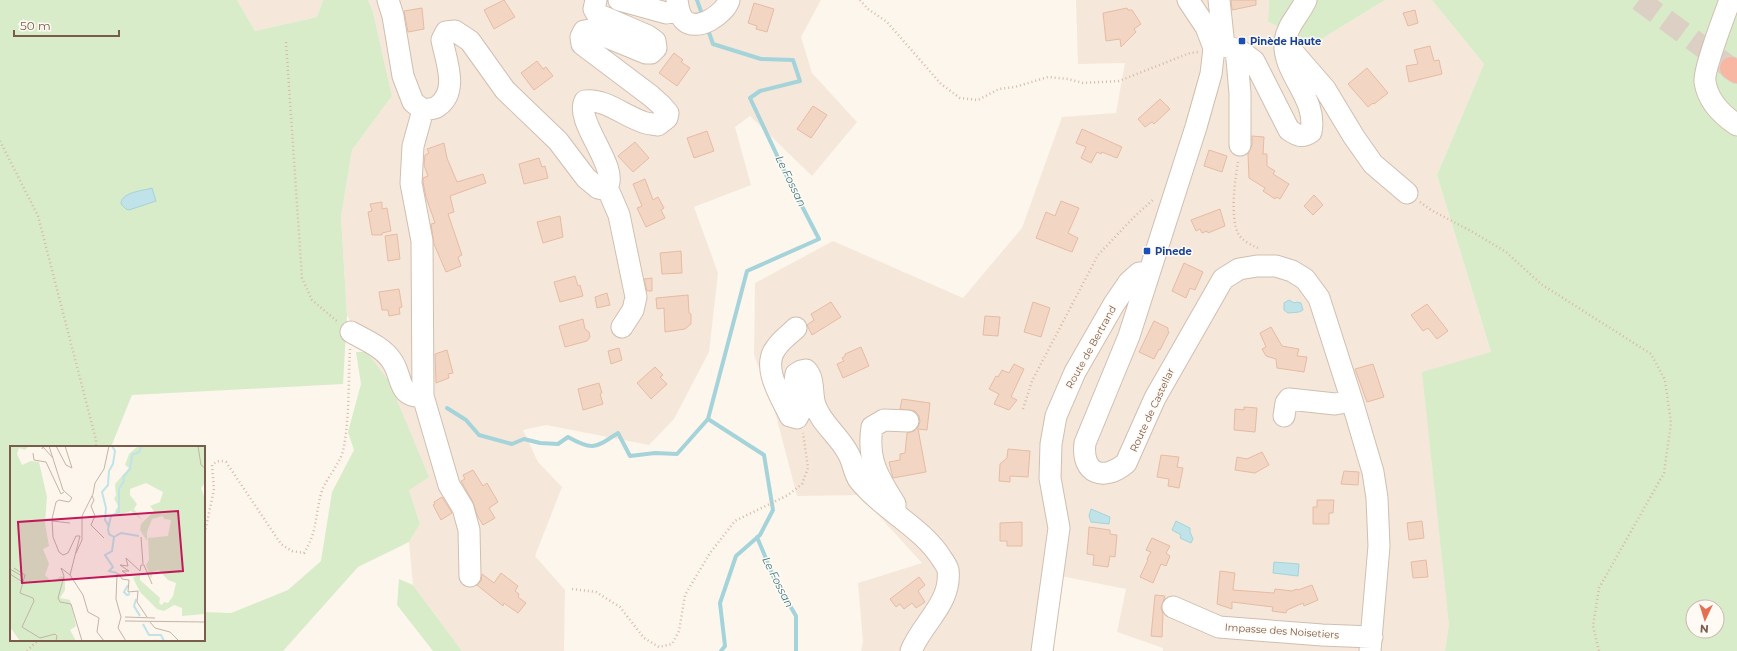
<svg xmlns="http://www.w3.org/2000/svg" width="1737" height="651" font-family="Montserrat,sans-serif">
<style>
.residential{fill:#f5e8da}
.green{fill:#d8ecc9;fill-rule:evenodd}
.water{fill:#bfe3e8;stroke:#a5d3da}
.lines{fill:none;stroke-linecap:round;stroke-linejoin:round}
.stream{stroke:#a5d3da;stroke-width:4}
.building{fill:#f3d5c3;stroke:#e6bba3}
.highway-tunnel{stroke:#dcd0c4;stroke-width:22;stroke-dasharray:22 11;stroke-linecap:butt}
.minor-casing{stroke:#d1beb0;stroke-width:23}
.highway-casing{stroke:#dad1cd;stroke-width:24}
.path{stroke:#d9b8a5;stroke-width:2.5;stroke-dasharray:1 3;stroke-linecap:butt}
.minor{stroke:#fff;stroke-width:21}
.highway{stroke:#f7b7a3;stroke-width:22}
.transit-dot{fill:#1a4fb4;stroke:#fffaf3;stroke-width:1.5}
.labels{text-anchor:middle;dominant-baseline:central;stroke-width:3;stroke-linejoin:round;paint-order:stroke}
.transit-label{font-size:10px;font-weight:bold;fill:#164399;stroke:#fffaf3;text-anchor:start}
.street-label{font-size:10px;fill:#7a5c4d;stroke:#fffaf3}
.water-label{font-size:11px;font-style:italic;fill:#437c86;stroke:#fffaf3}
.inset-river{fill:none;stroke:#bfe3e8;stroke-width:2}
.inset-road{fill:none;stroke:#c5b3a7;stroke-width:1}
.view{fill:#c2185b;fill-opacity:0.15;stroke:#c2185b;stroke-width:2}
.inset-edge{fill:none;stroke:#7a5c4d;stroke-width:2}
</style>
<rect width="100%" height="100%" fill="#fdf6ec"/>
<path class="residential" d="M237,0H323L317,17L255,31Z
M368,0H821L801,37L812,73L857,122L812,176L750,116L735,127L751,185L694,207L718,273L709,352L674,419L649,445L546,425L523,430L538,462L562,487L535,556L565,590L564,651H462L413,585L409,542L420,524L409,490L405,421L389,381L367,352L347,315L341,217L352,150L392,96L373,12Z
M1076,0H1269L1268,22L1315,43L1385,0H1432L1484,64L1437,175L1491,352L1445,651H1163V648L1117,632L1126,589L1061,576L1051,651H861L863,642L858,583L922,563L860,495L797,496L774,408L754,355L755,283L833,241L963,298L1022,228L1062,117L1116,113L1125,63L1078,64Z"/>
<path class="green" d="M0,0H237L255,31L317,17L323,0H368L373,12L392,96L352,150L341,217L347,315L343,384L132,395L111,447H11V640H204V612L231,613L288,590L321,561L332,492L354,450L348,432L361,384L356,352H367L389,381L429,477L409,490L420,524L409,542L358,567L283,651H0Z
M1269,0H1385L1315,43L1268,22Z
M1432,0H1737V651H1445L1449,624L1422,372L1491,352L1437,175L1484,64ZM1693,607H1717V631H1693Z
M399,579L413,585L462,651H433L397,605Z"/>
<path class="water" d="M152,188L156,201L129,210L126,209L121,204C121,192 142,191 152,188Z
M1289,300L1294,303L1297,302L1301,303L1303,310L1299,312L1288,313L1284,310V303Z
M1091,509L1110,517L1109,524L1091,522L1089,516Z
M1176,521L1190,528V532L1193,539L1191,543L1180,538L1181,535L1172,530Z
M1274,562L1299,564L1298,576L1273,573Z"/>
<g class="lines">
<path class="stream" d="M697,0L703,17
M447,408L466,420L479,435L512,444L524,439L540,443L558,444L568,437C593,451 595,448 618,433L630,456L655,453L677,454L708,419L747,271L819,239L790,183L750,98L760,91L800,81L793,60L761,59L713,44L707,27
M708,419L764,455L773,510L760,535L736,556L720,603L725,646L721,651
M757,537L774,578L796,616V651"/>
</g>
<path class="building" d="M504,0L515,17L494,29L484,10Z
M1231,0H1256V5L1232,10Z
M754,3L774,9L767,32L756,29L757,26L748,23Z
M422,8L424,29L408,32L404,11Z
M1127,8L1128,10H1132L1141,24L1134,29L1136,32L1121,47L1120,39L1106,41L1103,13Z
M1415,10L1418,23L1408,26L1403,13Z
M1430,46L1434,61L1439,60L1442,74L1409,82L1406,66L1418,64L1414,50Z
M674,53L683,60L681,62L690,68L677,86L659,73Z
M537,61L543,69L546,67L553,76L534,90L521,73Z
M1367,68L1388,93L1374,104L1373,103L1368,107L1348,84Z
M1160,99L1170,109L1154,124L1152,122L1145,127L1138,119Z
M813,106L827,115L811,138L797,129Z
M1082,129L1122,147L1117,158L1102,152L1101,154L1097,152L1091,163L1081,158L1086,147L1076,143Z
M707,131L714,151L694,158L687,138Z
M1252,136L1264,137L1263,154H1267V166L1275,171L1273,174L1289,184L1280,199L1276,197L1275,199L1263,191L1265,188L1249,178L1248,154L1252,145Z
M635,142L649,158L633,172L618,156Z
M444,143L447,158L457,182L483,174L486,183L450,196L454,212L448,214L462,255L458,257L461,266L446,272L434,244L431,224L435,223L426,197L423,182V178L428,176L424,165L425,155L429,153L427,149Z
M1209,150L1227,156L1222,172L1204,166Z
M539,158L542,167L545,166L548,178L524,184L519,164Z
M645,179L653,200L658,197L664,208L661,210L665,218L646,227L637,208L642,206L633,184Z
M1314,195L1323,205L1313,215L1304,206Z
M1061,201L1079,208L1068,233L1078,238L1072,252L1036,238L1046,212L1055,216Z
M382,202V209L387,208L391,231L382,233V235H372L368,212L372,211L370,204Z
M1220,209L1225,226L1208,233L1207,231L1202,233L1200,229L1196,231L1191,220Z
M560,216L563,237L543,243L537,222Z
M397,234L400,259L388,261L385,236Z
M681,251L682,273L662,274L660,253Z
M1184,263L1203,272L1195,290L1190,288L1186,298L1172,291Z
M575,276L578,286L580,285L583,296L560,302L554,282Z
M652,278V291H647L644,279Z
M399,289L402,307L399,308L400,314L389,316L388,310H382L379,292Z
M607,293L610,305L597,308L595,297Z
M688,295L689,313L691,314V324L685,329L665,332L664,308L657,309L656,298Z
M831,302L841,317L812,335L807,325L814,320L811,314Z
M1033,302L1050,308L1041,337L1024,332Z
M1427,304L1448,331L1437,339L1428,328L1423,331L1411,315Z
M985,316L1000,317L998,336L983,335Z
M583,319L585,329L589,332L590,337L587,341L565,347L559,326Z
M1154,321L1168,328V331L1169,332L1160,350L1159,349L1154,359L1139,352Z
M1271,327L1282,346L1299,349L1297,356L1307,357L1304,372L1277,368L1276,359L1266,356L1262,349L1266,347L1260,333Z
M861,347L869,366L843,378L837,364L844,361L842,358L845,356V354Z
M619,348L622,360L611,364L608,351Z
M447,350L453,373L448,374L449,378L436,383L435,354Z
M1014,364L1024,369L1011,397L1017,400L1009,410L994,404L999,394L989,389L996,376L998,377L1002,370L1009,373Z
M1373,364L1384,397L1367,402L1355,369Z
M655,367L663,375L660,377L667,384L651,399L637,383Z
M599,383L602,393L600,394L603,404L583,410L578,389Z
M902,399L930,403L927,430L918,429L926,472L893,478L889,462L900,460V454L905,453L907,433L914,431L918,427L920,422L919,416L915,411L900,409Z
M1244,407L1257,408L1255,432L1234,430L1235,409L1244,410Z
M1008,449L1030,451L1028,477L1010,476V482L999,481L1000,464L1007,458Z
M1262,452L1269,465L1255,473L1235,470L1237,457L1247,459Z
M1161,455L1179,457L1177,467L1183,468L1179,488L1168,486L1169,479L1157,477Z
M473,470L483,486L487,483L498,502L489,508L495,518L483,525L477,515L473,502L461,481L465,479L463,475Z
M1344,471L1359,472L1358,485L1341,484Z
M442,497L452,513L441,520L433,505L435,504L434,502Z
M1317,500H1334L1333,513H1329V524H1313V507H1317Z
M1422,521L1424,538L1409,540L1407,523Z
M1022,522V546H1007V541H1000V523Z
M1089,527L1110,530V534L1117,535L1115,557L1110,556L1108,567L1093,565L1094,555L1087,554Z
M1152,538L1170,546L1166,553L1170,556L1166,566L1161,564L1153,583L1140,577L1148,560L1147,559L1151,552L1146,550Z
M1426,560L1428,577L1413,578L1411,562Z
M1220,571L1235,573L1233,590L1274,593L1275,589L1292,591L1297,589L1298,590L1312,585L1318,600L1304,606L1303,603L1287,610L1286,613L1272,611L1273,607L1232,602V609L1217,604Z
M501,573L518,586L515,591L519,594L518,597L526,603L518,613L504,603L503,606L477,585L481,581L482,574L494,583Z
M919,577L925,585L918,591L925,602L916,608L912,603L904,609L900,604L896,607L890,599Z
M1155,595L1165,596L1161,608L1163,614L1162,637L1151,636Z"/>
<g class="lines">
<path class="highway-tunnel" d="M1639,0L1731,68"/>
<defs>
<path id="minor" d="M388,0L393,16L403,76L413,102L423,110C428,109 435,109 438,106C459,91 446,61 442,40L446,32L455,31L470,41L505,90L558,141L586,178L598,188L603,189L607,187C620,168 574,121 585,101C605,98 627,118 646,123C650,124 654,124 658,125L667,118L668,113L661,105L651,96L582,44L581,37L584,31L590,30L646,53H651L656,48L655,41L648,36L597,14L594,9L596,0
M619,0L666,13L679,11
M677,0C678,7 679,15 684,20C697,33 725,14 729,0
M1188,0L1206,27L1214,48L1211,74L1196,127L1129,336L1085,443C1081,474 1104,482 1126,463L1155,398L1223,279L1239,269L1257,266H1276L1292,271L1305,279L1319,298L1352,401L1373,472L1377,498L1379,546L1370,651
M1219,0L1224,46
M1730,0C1725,14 1703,71 1705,82C1708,101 1722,115 1737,125
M1214,48L1224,46L1239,50L1254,61L1289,130C1298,136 1302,138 1311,132C1318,97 1282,74 1285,41C1287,25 1300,14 1306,0
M1236,49L1240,93V145
M1287,51H1292L1325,89L1354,137L1373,164L1407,193
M423,110L413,146L411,183L422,241L423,396L449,485L463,508L469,530L470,576
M607,187L619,215L636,297L633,310L622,327
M796,328C790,334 781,340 776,348C761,367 781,397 790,416L797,418L800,412L794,388L796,374L801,371L806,370C815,379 811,393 815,405C821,424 840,436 849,455C853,462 854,473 859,480C883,510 922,527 942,559C944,562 947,566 948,570C952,603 922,623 911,651
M351,332C365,340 383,347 392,361C403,377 397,398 423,396
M1284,416L1286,403L1289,399L1335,404L1352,401
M895,508V504C878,477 867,460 872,427L884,420L908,421
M1173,607L1219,627L1322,635L1372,637
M1042,651L1059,528L1050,478L1051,444L1056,416L1075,372L1114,304L1129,282L1139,273H1149"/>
<path id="highway" d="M1731,68L1737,72"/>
</defs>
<use href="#minor" class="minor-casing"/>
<use href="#highway" class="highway-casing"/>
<path class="path" d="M860,0L868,9L887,22L941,84L960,98L978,100L999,89L1015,87L1048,77L1068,79L1083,83L1119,81L1190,53L1198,52
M286,42L302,278L312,300L338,322
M0,141L38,216L96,440V447
M1238,162C1235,179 1230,217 1238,233C1241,240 1251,245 1258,248
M1420,202L1431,210L1471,231L1506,252L1541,284L1651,354L1665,380L1671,423L1664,473L1599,588L1593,626L1599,651
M1023,409L1032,381L1098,255L1135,216L1154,199
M204,537L214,489L212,465C217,461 220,460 226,462L281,544L292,551L304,553C317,533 315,516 321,494C325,479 339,466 343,451C350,418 348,383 350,349
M572,589L596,592L620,607L644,638L659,647L672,644L679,631L685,595L710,553L735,521L788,495L802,484L808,468L803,433
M27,651L38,640"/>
<use href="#minor" class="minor"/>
<use href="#highway" class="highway"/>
</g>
<g class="transit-dot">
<rect x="1238" y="37" width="8" height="8" rx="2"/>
<rect x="1143" y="247" width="8" height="8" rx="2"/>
</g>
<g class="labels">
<g class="transit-label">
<text x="1250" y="41">Pinède Haute</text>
<text x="1155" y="251">Pinede</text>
</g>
<g class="street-label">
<text transform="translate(1091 347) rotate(-61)">Route de Bertrand</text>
<text transform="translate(1152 410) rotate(-65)">Route de Castellar</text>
<text transform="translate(1282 631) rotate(4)">Impasse des Noisetiers</text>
</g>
<g class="water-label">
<text transform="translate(791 181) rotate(64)">Le Fossan</text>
<text transform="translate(778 582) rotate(63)">Le Fossan</text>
</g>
</g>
<g transform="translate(10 446)">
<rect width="195" height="195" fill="#fdf6ec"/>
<path d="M0,0H19L15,4L9,2L7,8L12,19L21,15L29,16L37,51L35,77L39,100L33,103L39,118L35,129L42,136L51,130L55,132V144L50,152L60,154L66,180L60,184L66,195H10L0,181ZM128,0H195V37L191,42L195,53V168L172,170V162L164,159L154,165L147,163L130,146L124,134L123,131L130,129V134L150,152L149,157L152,159L154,156L158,157L163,150L166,137L158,134L149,124L143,126L141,133L136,119L139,114L138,92L158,90L161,74L154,73L153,70L142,73L137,86V95L130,84L131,78L144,65L140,60L150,56L153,46L136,37L120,43V49L127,58L124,63L132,74L121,65L108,69L105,65L108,60L104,52L106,50L105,38L119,22L115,19L119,8Z" fill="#d8ecc9"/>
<path class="inset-river" d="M99,80L95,74L96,62L92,46L98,39L99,25L103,18L105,5L102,0M104,91L102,105L95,109L103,121L99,125L107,127M104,91L99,88L98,83L101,70L109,66V43L114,35L113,31L120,23L122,9L129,6L132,0M104,91L111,87L129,90M118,139L114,146L117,149L120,148M126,153L124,160L130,170M133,178L139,189H151L154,195"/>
<path class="inset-road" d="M39,0L53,44L62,52L59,56L49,54L46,56L42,73L43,91L49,106L53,109L58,107L66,90H70L60,129L73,149L78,166L89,172L87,186L94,195M46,0L56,19L62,22L55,0M188,0L191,19L195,22M32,3L33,1L43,12M23,7L24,14L36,16L51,48L54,46M82,50L84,54L81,60L85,70L81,79L94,92M42,75L60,77M131,91L133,118M66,107L72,94V70L83,48L85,37L94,23L99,0M4,122L15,129L10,147L23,152L24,155L12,181L30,192L45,188L47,190L46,195M0,123L12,130M0,128L11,135M60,129L51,122L54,130L48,152L50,156L61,158L72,195M110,129H118L112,125H119L110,119L118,120L116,112L130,125L131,119H134L142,138M115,171L145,172M115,175L195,176M140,176L145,182L160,186L169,195M116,195L108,182L111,171L106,153L107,128H109L112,133L119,134L118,146L128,145L127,156L137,171"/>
<path class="view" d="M168,65L173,125L12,137L8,76Z"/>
<rect width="195" height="195" class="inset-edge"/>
</g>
<g transform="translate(1705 619) rotate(184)"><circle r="19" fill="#fffaf3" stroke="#cabbb1"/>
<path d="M0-3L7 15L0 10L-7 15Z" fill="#e76f51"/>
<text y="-6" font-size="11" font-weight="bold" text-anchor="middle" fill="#7a5c4d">N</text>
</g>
<path d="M14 30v6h105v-6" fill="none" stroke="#7a5c4d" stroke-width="2"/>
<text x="20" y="30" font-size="12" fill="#7a5c4d" stroke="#fffaf3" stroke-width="3" paint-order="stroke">50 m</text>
</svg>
